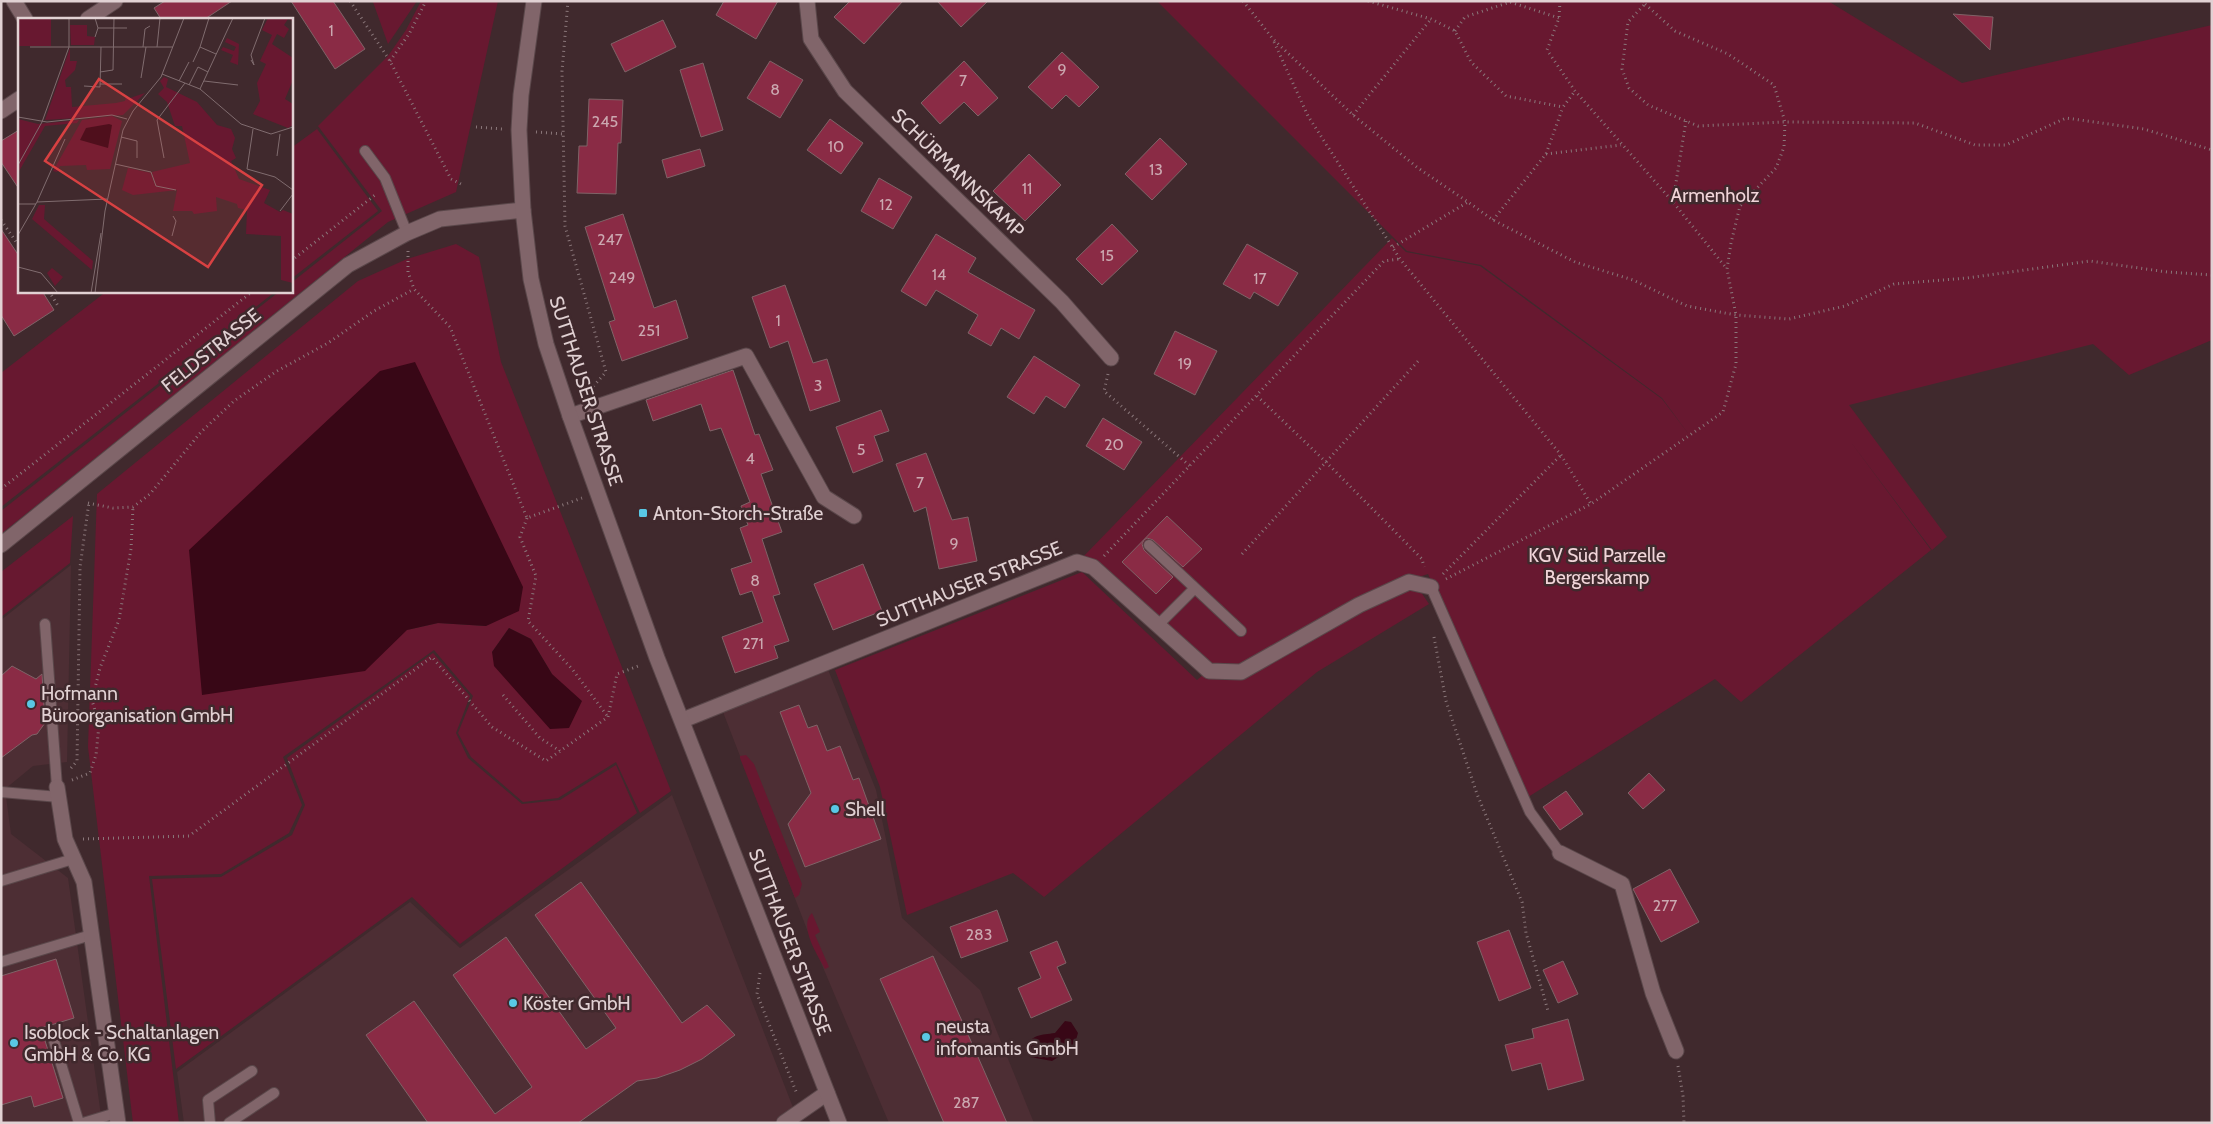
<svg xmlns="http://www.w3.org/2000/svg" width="2213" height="1124" font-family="Cabin,sans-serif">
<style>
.built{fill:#4d2e34}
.green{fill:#681830;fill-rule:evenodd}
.water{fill:#380716}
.building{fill:#8a2b45;stroke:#7f6367}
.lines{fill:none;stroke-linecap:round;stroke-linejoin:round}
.lane-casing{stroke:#5a474a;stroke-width:12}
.street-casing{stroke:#5a474a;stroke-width:17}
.secondary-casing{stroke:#5a474a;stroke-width:17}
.path{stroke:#8a777a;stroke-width:3;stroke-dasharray:1 4;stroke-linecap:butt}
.lane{stroke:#81656a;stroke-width:10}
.street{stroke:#81656a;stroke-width:15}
.secondary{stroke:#81656a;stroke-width:15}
.poi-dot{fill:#59c8e5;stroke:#40292d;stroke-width:2}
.labels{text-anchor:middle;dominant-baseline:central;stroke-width:5;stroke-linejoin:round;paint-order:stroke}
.number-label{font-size:16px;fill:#cba8b0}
.street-label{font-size:19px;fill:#e1d1d3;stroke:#40292d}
.park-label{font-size:19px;fill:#f1d5d9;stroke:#40292d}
.poi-label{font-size:19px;fill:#e1d1d3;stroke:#40292d;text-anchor:start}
.inset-road{fill:none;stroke:#806c6f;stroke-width:1}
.view{fill:#d84142;fill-opacity:0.15;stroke:#d84142;stroke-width:2.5}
.inset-edge{fill:none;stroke:#e1d1d3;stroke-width:2.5}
</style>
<rect width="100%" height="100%" fill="#40292d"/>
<path class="built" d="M71,565L67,762L33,766L5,789L11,834L68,878L102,1123H1V620Z
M827,667L876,790L902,918L980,990L1034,1123H889L808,932L723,712Z
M672,795L799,1123H184L177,1072L410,902L460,948Z"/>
<path class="green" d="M417,1L388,44L373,2Z
M421,1H498L456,192L388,222L1,534V511L280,291H291V283L382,211L318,126L388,56L406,30Z
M1157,1H1828L1962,83L2212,25V340L2129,375L2093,344L1849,405L1947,537L1932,550L1850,441L1931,550L1741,702L1715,679L1525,799L1428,574L1412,579L1429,604L1317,672L1044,897L1013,873L907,915L880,787L835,670L1082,572L1197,680L1209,670L1083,557L1392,238L1406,252L1480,266L1662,399L1690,436L1662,398L1481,265L1407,251Z
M317,129L378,211L291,279V148Z
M456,244L479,257L501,362L671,791L640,813L616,762L558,798L523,802L471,757L458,733L473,696L434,650L283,757L302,805L289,833L221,874L149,876L179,1123H133L88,747L97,494L358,281L407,259ZM523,587L486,626L438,623L407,630ZM509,628L531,639L552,674L492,652Z
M107,291H276L1,507V373Z
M73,516L70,563L1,617V572Z
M433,653L470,696L456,733L468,758L522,804L560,800L616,765L637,813L460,944L412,897L176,1069L152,879L221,877L292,835L305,805L287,758Z
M746,755L754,764L802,884L799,895L795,898L740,758V756Z
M812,913L820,932L815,935L829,967L825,969C818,956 798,926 812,913Z"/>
<path class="water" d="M415,362L523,587L519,611L486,626L438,623L407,630L365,671L202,695L189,550L380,371Z
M509,628L531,639L552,674L582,701L569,728L550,729L494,666L492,652Z
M1065,1021L1071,1022L1078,1033C1075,1047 1064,1054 1052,1061L1030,1057L1025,1048C1032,1034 1041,1035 1055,1033Z"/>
<path class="building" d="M165,1H232L205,19H161L154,8Z
M291,1H333L365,49L335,69Z
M724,1H778L756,39L716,15Z
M850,1H903L864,44L834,17Z
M937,1H988L961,27Z
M1953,14L1993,17L1990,50Z
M663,20L676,47L625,72L611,44Z
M1062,52L1099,87L1079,107L1066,95L1052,109L1028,87Z
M770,61L803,80L780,118L747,98Z
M964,61L998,98L978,116L964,102L940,124L921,103Z
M703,63L723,130L701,137L680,70Z
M589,99L623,100L621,143H618L616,194L577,193L579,146H587Z
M830,119L863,143L841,174L807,150Z
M19,130V189L1,162V141Z
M1160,138L1187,164L1152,200L1125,174Z
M700,149L705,166L667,178L662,160Z
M1029,154L1061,185L1025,221L993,191Z
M879,178L912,197L893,229L861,211Z
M623,214L654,308L676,300L688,338L622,361L609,322L615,320L585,227Z
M1112,224L1138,251L1102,285L1076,259Z
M1,229L19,256V291H42L54,310L14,336L1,315Z
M936,234L976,258L968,272L1035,310L1019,339L1001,328L991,346L968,333L978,315L936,290L926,306L901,291Z
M1247,244L1298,273L1278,306L1254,292L1250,299L1223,284Z
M785,285L813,363L827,359L840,401L810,411L788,341L770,348L752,297Z
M1175,331L1217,351L1195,395L1154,374Z
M1034,356L1080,385L1065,408L1046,396L1034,414L1007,397Z
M733,370L755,435L759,434L773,470L761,474L782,532L762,539L780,594L773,596L789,641L774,646L778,658L735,673L722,637L763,622L752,591L740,595L731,569L752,562L740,528L748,525L741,506L750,502L721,428L710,431L701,404L653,421L646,400Z
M881,410L889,431L874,436L883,461L853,473L836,427Z
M1103,418L1142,442L1124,470L1086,446Z
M926,453L952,520L968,517L977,561L939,569L926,507L914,512L896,464Z
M1167,516L1202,549L1183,567L1153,540L1147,538L1144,540L1142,544L1144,550L1173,577L1156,594L1122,562Z
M863,564L882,611L833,630L814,584Z
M12,666L36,679L42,674L45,723L37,734L32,735L1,758V676Z
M799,705L808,728L817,725L827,751L840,746L853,780L859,778L881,839L805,867L788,824L811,793L780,712Z
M1649,773L1665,790L1643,809L1628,793Z
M1566,791L1583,814L1560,830L1543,807Z
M1670,869L1699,922L1661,942L1633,889Z
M581,882L682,1023L707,1005L735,1035L702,1059L680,1070L657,1078L637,1081L578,1123H428L366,1035L414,1001L495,1114L532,1087L453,975L506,937L586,1049L616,1028L535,915Z
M997,910L1008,941L961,958L950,927Z
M1509,930L1531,988L1499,1001L1477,942Z
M1057,941L1066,963L1057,967L1072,1000L1031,1018L1018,988L1041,978L1030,952Z
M933,956L978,1057L1007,1123H944L919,1066L880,979Z
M56,959L74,1018L41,1028L63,1098L34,1107L31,1096L1,1105V976Z
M1563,961L1578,994L1558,1003L1543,970Z
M1568,1019L1584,1080L1548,1090L1541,1063L1512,1071L1505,1045L1534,1038L1532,1029Z"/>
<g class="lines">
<defs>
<path id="lane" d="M365,151L385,178L407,233
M1149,545L1195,588L1157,626
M1431,587L1530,812L1560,853
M1195,588L1241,631
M45,624L57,787
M1,792L59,797
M1,881L73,859
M1,962L91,935
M54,1041L79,1123
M83,1123L116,1113
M210,1123L208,1100L252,1071
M229,1123L274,1093"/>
<path id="street" d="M14,1L25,19
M807,1L811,39L845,91L1062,302L1111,358
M88,19L115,1
M1,111L19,99
M570,416L746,356L824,497L854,516
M1,545L348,265L407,233L440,219L523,210
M683,720L1077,562L1093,567L1209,671L1241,672L1359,605L1409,582L1431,587
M57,787L65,839L84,882L118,1123
M1560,853L1622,884L1653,993L1676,1051
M784,1123L827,1093"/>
<path id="secondary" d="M534,1L521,95L519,130L523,210L531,279L546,344L570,416L657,658L839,1123"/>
</defs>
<use href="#lane" class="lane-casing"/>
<use href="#street" class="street-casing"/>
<use href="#secondary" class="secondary-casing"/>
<path class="path" d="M350,1L390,61L451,179L461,184
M568,1L562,71L565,226L606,372L592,388
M1243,1L1273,39L1353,115L1418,168L1468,202L1493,220L1575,262L1633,280L1687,306L1736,315L1789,319L1845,306L1894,284L1967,278L2090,261L2167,272L2212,275
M1368,1L1431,19L1455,31L1471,62L1506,96L1563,107L1575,91
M1560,1L1559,18L1547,50L1575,91L1673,202L1727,269
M1644,1L1645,4L1628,22L1622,69L1629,88L1648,105L1698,126L1785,122L1915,123L1975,145H2006L2066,118L2144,129L2212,150
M1455,31L1465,17L1510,2L1559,18
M1274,42L1308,116L1400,259L1561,455L1591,504
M390,61L409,34L426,1
M1353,115L1431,19
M476,127L502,129
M536,132L563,134
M1546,154L1621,145
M1673,201L1686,121
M1,220L19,246
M1493,220L1546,154L1563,107
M1393,247L1468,202
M408,251V272L414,289L450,327L527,518L582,498
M291,261L375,195
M49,291L58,306
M1108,374L1104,391L1191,467
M1257,396L1326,462L1422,559L1424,567
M1,489L253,291
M88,503L113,508L133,507L150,494L201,432L234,401L277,371L328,343L374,311L414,289
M527,518L520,537L536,576L528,621L573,670L608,717
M1242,554L1420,359
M1104,556L1384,261L1400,259
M1443,574L1561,455
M1446,579L1591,504L1723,412L1736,364V315L1727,269L1731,243L1740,206L1776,168L1784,147L1785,122L1774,85L1728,54L1675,31L1645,4
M1434,637L1446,701L1477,794L1522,902L1526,933L1548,1011
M503,695L540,738L560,751
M71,768L77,761L80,567L89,502
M72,780L90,773L96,755L99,725L92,700L100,668L119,620L131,549L133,507
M83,839L189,836L432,657L492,727L546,761L608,717L617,674L641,665
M760,973L757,994L797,1094
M1678,1066L1683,1096L1684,1123"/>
<use href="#lane" class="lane"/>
<use href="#street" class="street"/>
<use href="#secondary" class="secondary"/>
</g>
<g class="poi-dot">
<rect x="638" y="508" width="10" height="10" rx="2.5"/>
<circle cx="31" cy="704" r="5"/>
<circle cx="835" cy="809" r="5"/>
<circle cx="513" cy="1003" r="5"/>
<circle cx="926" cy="1037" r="5"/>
<circle cx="14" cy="1043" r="5"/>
</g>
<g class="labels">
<g class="number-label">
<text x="331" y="30">1</text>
<text x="1062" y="69">9</text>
<text x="963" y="80">7</text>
<text x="775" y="89">8</text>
<text x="605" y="121">245</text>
<text x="836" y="146">10</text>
<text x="1156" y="169">13</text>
<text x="1027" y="188">11</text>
<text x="886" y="204">12</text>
<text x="610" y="239">247</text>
<text x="1107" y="255">15</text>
<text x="939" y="274">14</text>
<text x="622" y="277">249</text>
<text x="1260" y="278">17</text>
<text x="778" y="320">1</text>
<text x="649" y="330">251</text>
<text x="1185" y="363">19</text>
<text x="818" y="385">3</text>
<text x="1114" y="444">20</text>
<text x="861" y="449">5</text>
<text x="750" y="458">4</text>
<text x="920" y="482">7</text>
<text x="954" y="543">9</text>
<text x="755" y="580">8</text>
<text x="753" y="643">271</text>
<text x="1665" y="905">277</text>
<text x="979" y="934">283</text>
<text x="966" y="1102">287</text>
</g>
<g class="street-label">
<text transform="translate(958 173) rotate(44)">SCHÜRMANNSKAMP</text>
<text transform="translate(211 350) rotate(-39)">FELDSTRASSE</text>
<text transform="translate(586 391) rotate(72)">SUTTHAUSER STRASSE</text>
<text transform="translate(969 584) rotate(-22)">SUTTHAUSER STRASSE</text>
<text transform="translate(790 942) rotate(69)">SUTTHAUSER STRASSE</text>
</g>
<g class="park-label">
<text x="1715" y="195">Armenholz</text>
<text x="1597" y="555">KGV Süd Parzelle<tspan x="1597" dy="22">Bergerskamp</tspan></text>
</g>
<g class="poi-label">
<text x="653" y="513">Anton-Storch-Straße</text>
<text x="41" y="693">Hofmann<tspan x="41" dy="22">Büroorganisation GmbH</tspan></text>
<text x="845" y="809">Shell</text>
<text x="523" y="1003">Köster GmbH</text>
<text x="936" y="1026">neusta<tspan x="936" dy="22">infomantis GmbH</tspan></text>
<text x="24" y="1032">Isoblock - Schaltanlagen<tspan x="24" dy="22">GmbH &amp; Co. KG</tspan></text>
</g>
</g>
<g transform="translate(18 18)">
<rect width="275" height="275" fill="#40292d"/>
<path d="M0,0H33V28H0ZM250,0H275V3L270,1L266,7L271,11L266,20L259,16L254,26L275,40V62L267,81L275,86V107L270,110L235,96L242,83L239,65L248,46L242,43L254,17L244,12ZM52,7H69V18L77,19L76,27H53ZM209,20L221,26L220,47L212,44L215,37L203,32L205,29L216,33L218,29L207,24ZM52,30V43H59L57,52L47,62L48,69H53L54,89L98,85L107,83L108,79L112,80L127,75L105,97L27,102ZM146,59L150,61L148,69L179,84L199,107L213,111L217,120L214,131L218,140L213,143L221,161L252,172L246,185L262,194L265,192L275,196V265L263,262V218L228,216L229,192L220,190L219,186L198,179L199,193L176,196L174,193H155L159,172L115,177L104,172L110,150L133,155L137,168L134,154L172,145L164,108H157L149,84L140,76L146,70L142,63ZM94,98L104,103L92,151L69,152L68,147L42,148L39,154L35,153L64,102ZM0,101L20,106L61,102L59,105L27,108L0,155ZM21,187H27L26,201L75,243L74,252L14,201ZM34,250L45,259L37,268L29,255Z" fill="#681830"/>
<path d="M91,106L94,107L90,130L62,122L68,110Z" fill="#380716"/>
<path class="inset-road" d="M77,0L80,10L77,19M191,0L182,29L198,36M80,10H109M12,29H155M125,29L127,11L132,8M139,29L142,0M233,42L236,47L233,37L247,0M175,44L182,29M82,54L95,52L96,0M144,56L182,71L223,106L253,116L275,109M123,60L128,29M161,63L171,44M186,63L220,67M82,66H104M171,67L180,49L190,54M66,68L82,69L83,29M182,71L215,0M0,99L29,104L94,97L109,101M235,111L229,151L257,159L275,172M103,119L119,123V140M259,138L262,116M146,140L139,102L167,65M97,146L133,154L138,168L158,172M0,147L24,104L51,29V0M19,184L89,181M0,186H18M262,193L275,176M0,217L19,184L47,121M154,218L158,203L155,198M0,249L23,255L40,275M73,275L83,215M77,275L87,193L105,112L115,93L143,59L166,0"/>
<path class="view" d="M81,61L244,167L190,249L27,143Z"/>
<rect width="275" height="275" class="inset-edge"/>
</g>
<rect width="2213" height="1124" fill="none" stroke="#e1d1d3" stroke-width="5"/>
</svg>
